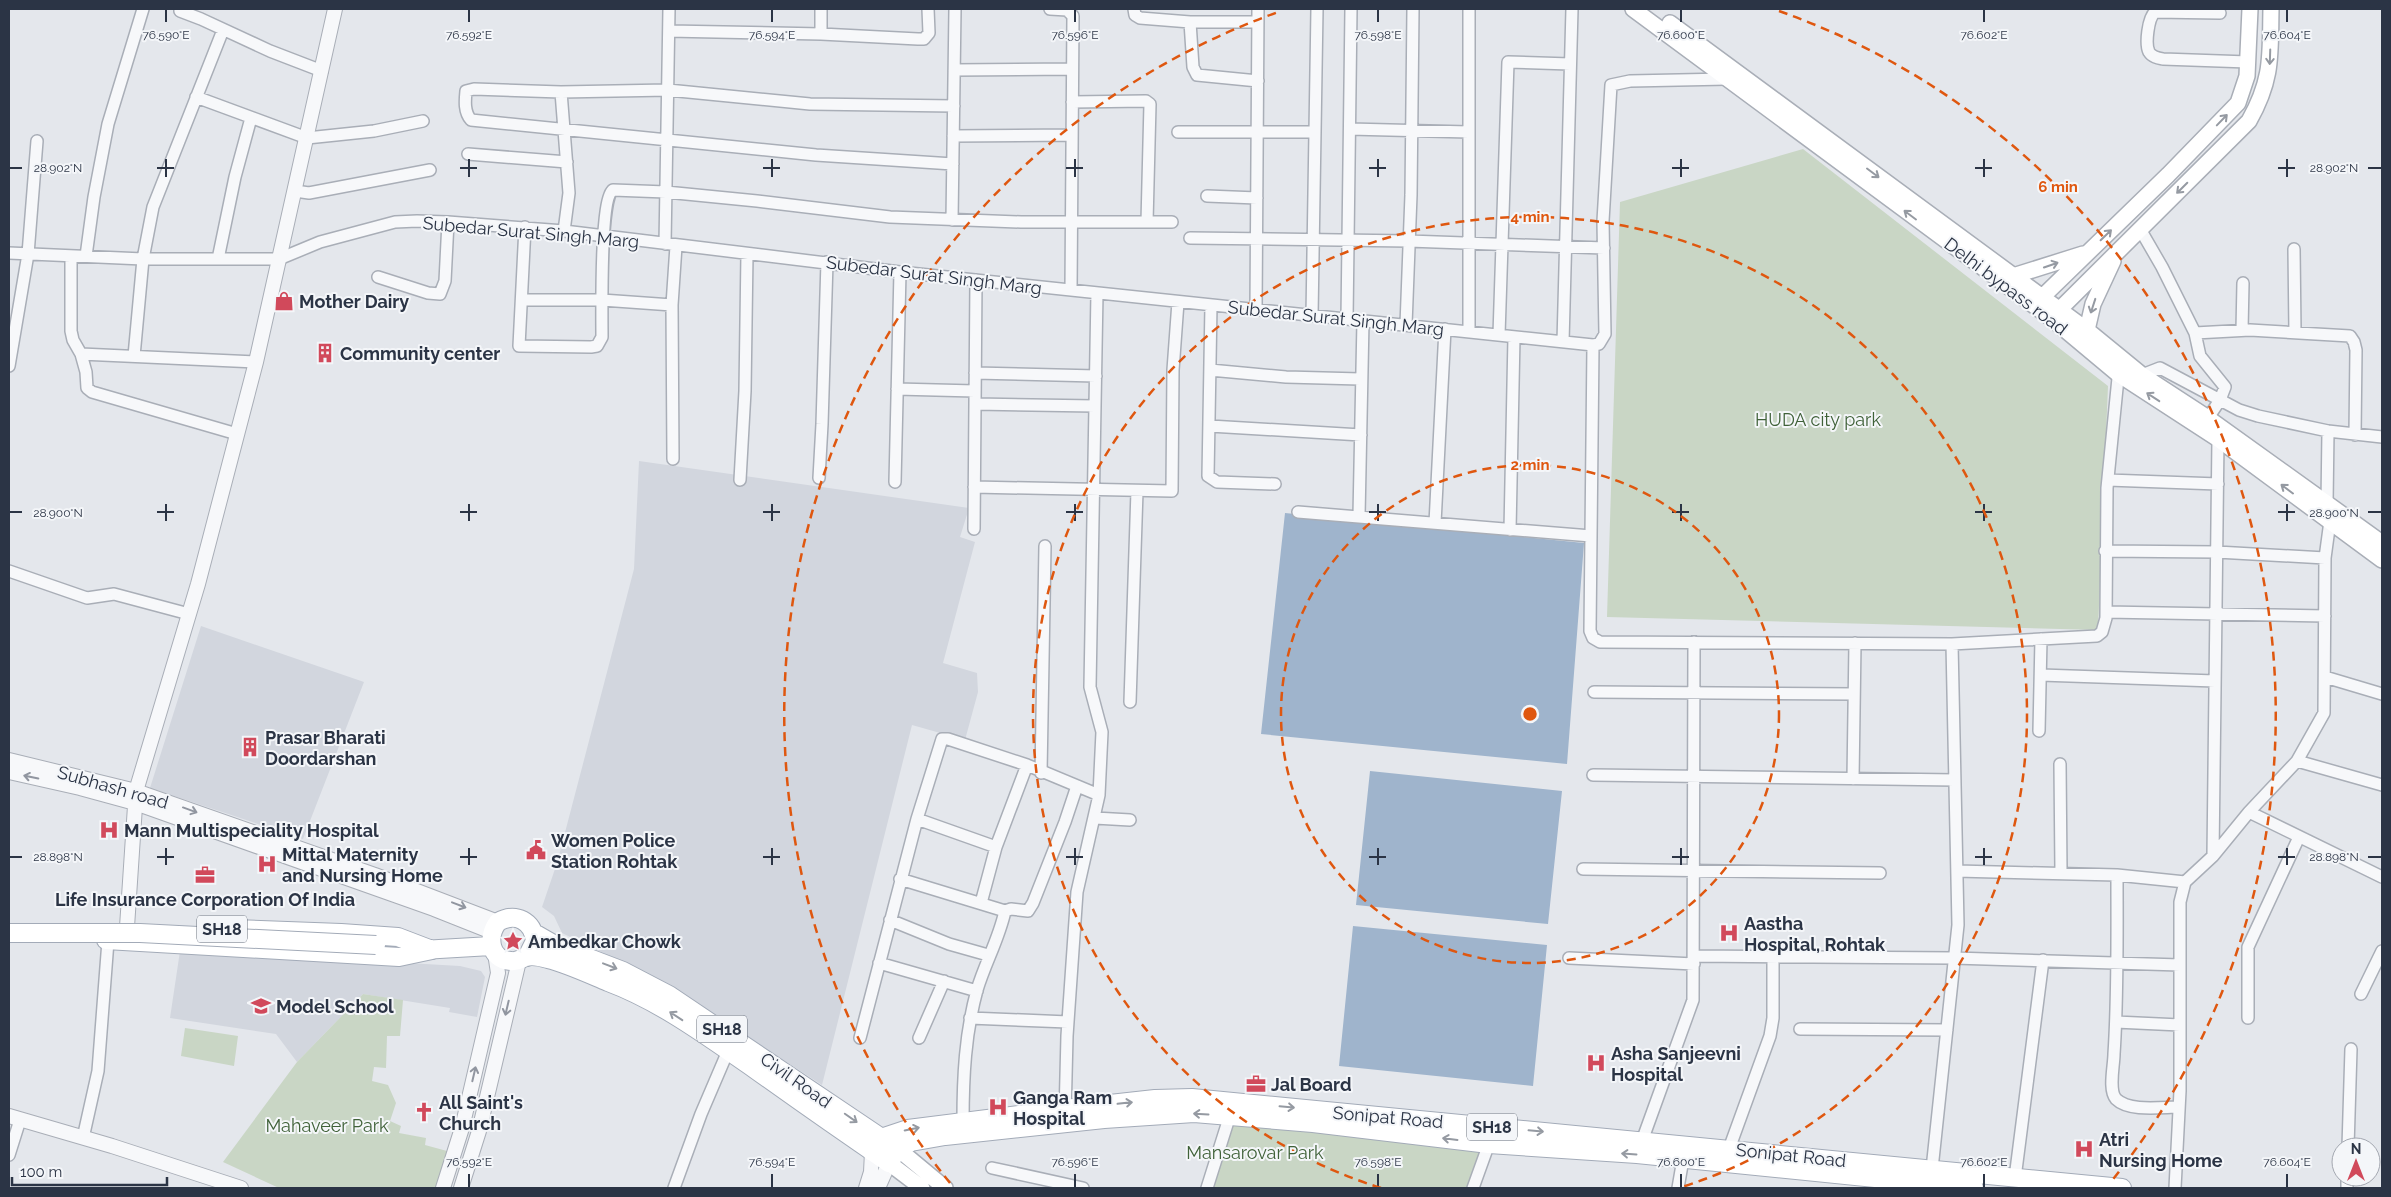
<svg xmlns="http://www.w3.org/2000/svg" width="2391" height="1197" font-family="Raleway,sans-serif">
<style>
.built{fill:#d2d6de}
.green{fill:#c9d6c5}
.water{fill:#9fb4cc}
.lines{fill:none;stroke-linecap:round;stroke-linejoin:round}
.minor-casing{stroke:#a9aeb7;stroke-width:14}
.tertiary-casing{stroke:#a9aeb7;stroke-width:16}
.secondary-casing{stroke:#a9aeb7;stroke-width:18}
.primary-casing{stroke:#a3abb8;stroke-width:20}
.minor{stroke:#f7f8fa;stroke-width:11}
.tertiary{stroke:#f7f8fa;stroke-width:14}
.secondary{stroke:#fff;stroke-width:15}
.primary{stroke:#fff;stroke-width:18}
.primary-bridge-casing{stroke:#a3abb8;stroke-width:20;stroke-linecap:butt}
.primary-bridge{stroke:#fff;stroke-width:18}
.oneway{stroke:#959aa2}
.oneway2{stroke:#9196a0}
.ticks{fill:none;stroke:#2b3445;stroke-width:2}
.ring{fill:none;stroke:#df570f;stroke-width:2.5;stroke-dasharray:9 6}
.labels{text-anchor:middle;dominant-baseline:central;stroke-width:4;stroke-linejoin:round;paint-order:stroke}
.shield{fill:#f4f6f9;stroke:#676e7b;stroke-width:1}
.shield-label{font-size:16px;font-weight:bold;fill:#2b3445}
.street-label{font-size:18px;fill:#2b3445;stroke:#f4f6f9}
.poi-label{font-size:18px;font-weight:bold;fill:#2b3445;stroke:#f4f6f9;text-anchor:start}
.park-label{font-size:18px;fill:#3f6138;stroke:#f4f6f9}
.ticks-label{font-size:12px;text-anchor:middle;fill:#2b3445;stroke:#f4f6f9;stroke-width:4;stroke-linejoin:round;paint-order:stroke}
.centre{fill:#df570f;stroke:#f4f6f9;stroke-width:2.5}
.ring-label{font-size:15px;text-anchor:middle;font-weight:bold;fill:#df570f;stroke:#f4f6f9;stroke-width:4;stroke-linejoin:round;paint-order:stroke}
</style>
<rect width="100%" height="100%" fill="#e4e7ec"/>
<path class="built" d="M639,461L969,508L960,537L975,542L943,663L977,673L978,692L965,740L912,725L822,1085L667,984L562,933L554,916L542,907L557,863L634,569Z
M201,626L364,682L303,839L150,788Z
M180,951L201,955L215,952L460,966L481,971L485,977L477,1017L449,1012L450,1008L363,994L297,1062L276,1034L170,1018Z"/>
<path class="green" d="M1803,149L2108,386L2098,630L1607,617L1620,202Z
M363,994L403,1000L400,1036H387L386,1068L374,1067L372,1081L388,1085L396,1103L390,1121L401,1126L399,1133L426,1138L425,1145L447,1151L436,1188H279L223,1162L297,1062Z
M185,1028L238,1036L234,1066L181,1056Z
M1229,1114L1489,1140L1472,1188H1205Z"/>
<path class="water" d="M1285,513L1584,543L1567,764L1261,734Z
M1370,771L1562,791L1548,924L1356,905Z
M1353,926L1547,945L1533,1086L1339,1066Z"/>
<g class="lines">
<defs>
<path id="minor" d="M1050,9L1067,10L1073,16L1071,290
M1134,9L1135,15L1140,18L1190,22
M180,11L201,19L270,51L322,71
M2220,13L2155,12C2148,18 2145,44 2149,52C2152,57 2158,58 2163,59L2248,62
M669,31L821,34L918,39H924L929,33L928,9
M821,34V9
M954,70L1072,69
M1258,81L1197,75L1193,67L1190,22H1258
M561,92L569,193L564,231
M196,97L307,138L374,131L423,121
M1072,102L1146,101L1150,104L1147,222
M1350,129L1469,132
M1178,132H1315
M953,136L1072,135
M468,154L567,162
M953,164L816,155L471,120C464,112 465,101 466,91L474,89L561,92L668,90L810,104L954,106
M295,191L309,193L430,170
M1207,196L1257,198
M952,220L955,9
M525,227L519,346L591,347L597,346L602,337C602,316 600,198 613,190L666,192L757,201L890,217L1021,222H1172
M2140,229L2162,267L2195,333L2250,330L2350,336L2354,342L2356,350L2355,435
M1190,238L1409,241L1604,248
M665,244L669,9
M2294,249L2295,332
M9,253L143,259H279L320,242L395,222L417,221L448,222L564,231L900,272L1593,345
M71,256V331L73,340L81,354L256,362
M86,256L94,197L108,124L143,9
M218,259L235,177L251,118
M378,277L428,293L440,294L445,281L448,222
M522,300H602L672,305
M1211,305L1208,476L1217,482L1275,484
M1256,310L1258,9
M1312,316L1317,9
M1347,319L1351,9
M1406,325L1411,195L1413,9
M2242,330L2243,283
M1469,332V9
M2195,333L2200,356L2225,387L2220,400L2208,418
M1499,335L1508,62L1570,64
M1563,342L1572,9
M81,354L86,372L87,388L92,392L237,434
M134,356L143,259L153,207L223,30
M9,366L28,254L37,141
M1210,370L1286,377L1360,379
M975,373L1096,376
M2142,375L2160,368L2239,410L2258,416L2328,431L2382,437
M897,389L975,391
M975,404L1095,406
M1210,426L1361,435
M673,459L672,305L676,246
M819,478L822,424L827,262
M740,480L745,391L747,254
M2108,480L2218,484
M895,482L900,272
M974,487L1172,491L1173,370L1178,302
M2327,503L2328,431
M1298,512L1591,536L1590,631L1593,638L1600,642L1952,644L2097,636L2102,632L2106,618L2107,488L2119,368
M1359,516L1363,321
M1435,523L1445,329
M974,529L976,280
M1510,530L1514,337
M1591,536L1593,345L1599,344L1605,334L1603,221L1611,85L1630,81L1727,79
M2105,551L2217,552L2325,558
M9,571L87,598L114,594L189,614
M2106,612L2325,616
M2041,675L2215,681
M2325,677L2382,694
M1594,692L1854,694
M1130,702L1137,491
M2039,731L2041,639
M2297,761L2382,785
M2060,764L2061,872
M1041,773L1045,546
M1593,775L1955,780
M1853,779L1855,643
M2249,812L2382,877
M1095,818L1130,820
M917,819L996,847
M2213,856L2218,439
M1583,869L1880,873
M1957,871L2117,875L2185,882
M2117,875C2117,935 2118,994 2114,1054C2114,1066 2108,1090 2116,1099C2129,1112 2162,1107 2179,1107
M900,879L1005,911C999,939 985,963 977,990C965,1034 963,1077 963,1122
M981,903L996,847L1027,765
M1005,911L1011,909L1028,911L1033,903L1065,822L1077,786
M890,920L949,944L988,955
M1694,956L1954,958L2180,965
M1569,958L1694,964
M879,963L977,991
M2361,994L2382,951
M970,1018L1068,1022
M2248,1018V947L2299,837
M2116,1022L2180,1025
M1800,1029L1947,1030
M860,1038L917,819L942,739H948L1027,765L1099,795
M919,1038L944,981
M1065,1116L1067,1036L1077,892L1099,795L1102,732L1090,687L1097,293
M83,1138L98,1071L108,941
M1642,1141L1693,1000L1694,642
M2348,1147L2351,1049
M1729,1149L1770,1036L1773,1018V957
M9,1155L20,1120
M992,1168L1083,1188
M1932,1169L1958,925L1952,644
M2015,1178L2043,960
M674,1188L701,1114L728,1051
M1207,1188L1230,1115
M1473,1188L1491,1138
M1678,1188L1683,1159
M2175,1188L2180,1091V902L2185,882L2213,856L2249,812L2297,761L2324,713L2325,558L2330,521
M2347,1188V1177"/>
<path id="tertiary" d="M9,760L136,791L375,875L498,922
M9,772L80,788L135,803L434,909L492,932
M126,942L136,791L198,584L256,362L335,9
M9,1116L112,1146L241,1188
M443,1188L462,1128L498,973L495,953
M461,1188L479,1131L519,961
M866,1188L871,1172L872,1152
M878,1188L889,1163"/>
<path id="secondary" d="M1633,9L2051,318L2118,374L2218,439L2382,560
M1670,23L2087,330L2142,375L2208,418L2382,543
M2013,276L2083,254
M2035,304L2168,175L2238,103L2247,76L2250,9
M2053,316L2249,121C2273,79 2270,55 2271,9
M2087,330L2093,304L2113,261
M898,1149L945,1188
M889,1163L922,1188"/>
<path id="primary" d="M233,929L341,933L398,937L432,950
M534,933L555,945L623,971L669,995L889,1143
M106,940L399,957L432,950
M422,950L491,946
M527,957L535,941C533,921 516,912 498,922C487,936 489,960 511,961C517,962 520,959 526,957C532,955 541,957 548,959C568,964 589,974 608,982C659,1001 704,1034 749,1065C795,1098 842,1131 889,1163L898,1149L911,1142L945,1136L1104,1119L1194,1113L1313,1123L1489,1144L1637,1154L1974,1188
M872,1152L881,1138L908,1129L1065,1109L1155,1099L1192,1098L2122,1188"/>
</defs>
<use href="#minor" class="minor-casing"/>
<use href="#tertiary" class="tertiary-casing"/>
<use href="#secondary" class="secondary-casing"/>
<use href="#primary" class="primary-casing"/>
<use href="#minor" class="minor"/>
<use href="#tertiary" class="tertiary"/>
<use href="#secondary" class="secondary"/>
<use href="#primary" class="primary"/>
<defs>
<path id="primary-bridge" d="M9,933H140L376,945"/>
</defs>
<use href="#primary-bridge" class="primary-bridge-casing"/>
<use href="#primary-bridge" class="primary-bridge"/>
</g>
<defs><path id="oneway-shaft" d="M-6 0H5M1.5-3L5.5 0L1.5 3" fill="none" stroke-width="1.6" stroke-linecap="round" stroke-linejoin="round" transform="scale(1.25)"/></defs>
<g class="oneway">
<use href="#oneway-shaft" transform="translate(2270 57) rotate(92)"/>
<use href="#oneway-shaft" transform="translate(2222 120) rotate(-46)"/>
<use href="#oneway-shaft" transform="translate(1873 173) rotate(37)"/>
<use href="#oneway-shaft" transform="translate(2182 188) rotate(135)"/>
<use href="#oneway-shaft" transform="translate(1910 215) rotate(-143)"/>
<use href="#oneway-shaft" transform="translate(2106 235) rotate(-44)"/>
<use href="#oneway-shaft" transform="translate(2051 265) rotate(-19)"/>
<use href="#oneway-shaft" transform="translate(2093 306) rotate(108)"/>
<use href="#oneway-shaft" transform="translate(2153 397) rotate(-147)"/>
<use href="#oneway-shaft" transform="translate(2287 489) rotate(-143)"/>
<use href="#oneway-shaft" transform="translate(610 966) rotate(21)"/>
<use href="#oneway-shaft" transform="translate(676 1016) rotate(-147)"/>
<use href="#oneway-shaft" transform="translate(1125 1103) rotate(-6)"/>
<use href="#oneway-shaft" transform="translate(1287 1107) rotate(5)"/>
<use href="#oneway-shaft" transform="translate(1201 1114) rotate(-177)"/>
<use href="#oneway-shaft" transform="translate(851 1118) rotate(35)"/>
<use href="#oneway-shaft" transform="translate(912 1129) rotate(-11)"/>
<use href="#oneway-shaft" transform="translate(1536 1131) rotate(5)"/>
<use href="#oneway-shaft" transform="translate(1450 1139) rotate(-173)"/>
<use href="#oneway-shaft" transform="translate(1629 1154) rotate(-176)"/>
</g>
<g class="oneway2">
<use href="#oneway-shaft" transform="translate(31 777) rotate(-168)"/>
<use href="#oneway-shaft" transform="translate(190 810) rotate(20)"/>
<use href="#oneway-shaft" transform="translate(459 905) rotate(21)"/>
<use href="#oneway-shaft" transform="translate(507 1008) rotate(103)"/>
<use href="#oneway-shaft" transform="translate(474 1074) rotate(-77)"/>
</g>
<path class="ticks" d="M166,10V22M469,10V22M772,10V22M1075,10V22M1378,10V22M1681,10V22M1984,10V22M2287,10V22M166,159V177M469,159V177M772,159V177M1075,159V177M1378,159V177M1681,159V177M1984,159V177M2287,159V177M10,168H22M157,168H174M460,168H477M763,168H780M1066,168H1083M1369,168H1386M1672,168H1689M1975,168H1992M2278,168H2295M2368,168H2381M166,504V521M469,504V521M772,504V521M1075,504V521M1378,504V521M1681,504V521M1984,504V521M2287,504V521M10,512H22M157,512H174M460,512H477M763,512H780M1066,512H1083M1369,512H1386M1672,512H1689M1975,512H1992M2278,512H2295M2368,512H2381M166,848V865M469,848V865M772,848V865M1075,848V865M1378,848V865M1681,848V865M1984,848V865M2287,848V865M10,857H22M157,857H174M460,857H477M763,857H780M1066,857H1083M1369,857H1386M1672,857H1689M1975,857H1992M2278,857H2295M2368,857H2381M469,1174V1187M772,1174V1187M1075,1174V1187M1378,1174V1187M1681,1174V1187M1984,1174V1187M2287,1174V1187"/>
<g class="ring">
<circle cx="1530" cy="714" r="249"/>
<path d="M1381 1188A497 497 0 1 1 1679 1188"/>
<path d="M950 1183A746 746 0 0 1 1281 11M1779 11A746 746 0 0 1 2110 1183"/>
</g>
<defs>
<symbol id="shop-bare" viewBox="-9 -9 18 18"><path d="M-5-2.5h2.3a2.7 3.5 0 0 1 5.4 0H5L5.5 6h-11ZM-1.5-2.5h3a1.5 2.3 0 0 0-3 0Z" fill="#d1495b" stroke="#f4f6f9" stroke-width="2.5" paint-order="stroke"/></symbol>
<symbol id="building-bare" viewBox="-9 -9 18 18"><path d="M-4-6H4V6H1V3H-1V6H-4ZM-2.5-4.3h1.7v1.8h-1.7ZM.8-4.3h1.7v1.8H.8ZM-2.5-1h1.7V.8h-1.7ZM.8-1h1.7V.8H.8Z" fill="#d1495b" stroke="#f4f6f9" stroke-width="2.5" paint-order="stroke"/></symbol>
<symbol id="hospital-bare" viewBox="-9 -9 18 18"><path d="M-5-5h3v3.5h4V-5h3V5h-3V1.5h-4V5h-3Z" fill="#d1495b" stroke="#f4f6f9" stroke-width="2.5" paint-order="stroke"/></symbol>
<symbol id="civic-bare" viewBox="-9 -9 18 18"><path d="M-.6-6.5H3V-4.5H.6V-3L4-1V1h2V6H-6V1h2V-1L-.6-3ZM-1.2 2.5V6h2.4V2.5Z" fill="#d1495b" stroke="#f4f6f9" stroke-width="2.5" paint-order="stroke"/></symbol>
<symbol id="office-bare" viewBox="-9 -9 18 18"><path d="M-6-3h4V-5.5h4V-3h4V5H-6ZM-1-4.5V-3h2v-1.5ZM-6 0V1H6V0Z" fill="#d1495b" stroke="#f4f6f9" stroke-width="2.5" paint-order="stroke"/></symbol>
<symbol id="sight-bare" viewBox="-9 -9 18 18"><path d="M0-6L1.8-2.2L6-1.7L2.9 1.2L3.7 5.4L0 3.3L-3.7 5.4L-2.9 1.2L-6-1.7L-1.8-2.2Z" fill="#d1495b" stroke="#f4f6f9" stroke-width="2.5" paint-order="stroke"/></symbol>
<symbol id="school-bare" viewBox="-9 -9 18 18"><path d="M0-5L7-2L0 1L-7-2ZM-4 1L0 2.5L4 1V4Q0 6-4 4Z" fill="#d1495b" stroke="#f4f6f9" stroke-width="2.5" paint-order="stroke"/></symbol>
<symbol id="church-bare" viewBox="-9 -9 18 18"><path d="M-1.2-6h2.4v3.5h3.3v2.4h-3.3V6h-2.4V-.1h-3.3v-2.4h3.3Z" fill="#d1495b" stroke="#f4f6f9" stroke-width="2.5" paint-order="stroke"/></symbol>
</defs>
<g fill-rule="evenodd">
<use href="#shop-bare" x="270" y="287" width="28" height="28"/>
<use href="#building-bare" x="311" y="339" width="28" height="28"/>
<use href="#building-bare" x="236" y="733" width="28" height="28"/>
<use href="#hospital-bare" x="95" y="816" width="28" height="28"/>
<use href="#civic-bare" x="522" y="836" width="28" height="28"/>
<use href="#hospital-bare" x="253" y="850" width="28" height="28"/>
<use href="#office-bare" x="191" y="861" width="28" height="28"/>
<use href="#hospital-bare" x="1715" y="919" width="28" height="28"/>
<use href="#sight-bare" x="499" y="927" width="28" height="28"/>
<use href="#school-bare" x="247" y="992" width="28" height="28"/>
<use href="#hospital-bare" x="1582" y="1049" width="28" height="28"/>
<use href="#office-bare" x="1242" y="1070" width="28" height="28"/>
<use href="#hospital-bare" x="984" y="1093" width="28" height="28"/>
<use href="#church-bare" x="410" y="1098" width="28" height="28"/>
<use href="#hospital-bare" x="2070" y="1135" width="28" height="28"/>
</g>
<g class="labels">
<g class="shield">
<rect x="197" y="915.5" width="50" height="27" rx="4"/>
<rect x="697" y="1015.5" width="50" height="27" rx="4"/>
<rect x="1467" y="1113.5" width="50" height="27" rx="4"/>
</g>
<g class="shield-label">
<text x="222" y="929">SH18</text>
<text x="722" y="1029">SH18</text>
<text x="1492" y="1127">SH18</text>
</g>
<g class="street-label">
<text transform="translate(531 232) rotate(5)">Subedar Surat Singh Marg</text>
<text transform="translate(934 275) rotate(7)">Subedar Surat Singh Marg</text>
<text transform="translate(2006 286) rotate(37)">Delhi bypass road</text>
<text transform="translate(1336 318) rotate(6)">Subedar Surat Singh Marg</text>
<text transform="translate(113 787) rotate(16)">Subhash road</text>
<text transform="translate(796 1080) rotate(35)">Civil Road</text>
<text transform="translate(1388 1117) rotate(5)">Sonipat Road</text>
<text transform="translate(1791 1155) rotate(6)">Sonipat Road</text>
</g>
<g class="poi-label">
<text x="299" y="301">Mother Dairy</text>
<text x="340" y="353">Community center</text>
<text x="265" y="737">Prasar Bharati<tspan x="265" dy="21">Doordarshan</tspan></text>
<text x="124" y="830">Mann Multispeciality Hospital</text>
<text x="551" y="840">Women Police<tspan x="551" dy="21">Station Rohtak</tspan></text>
<text x="282" y="854">Mittal Maternity<tspan x="282" dy="21">and Nursing Home</tspan></text>
<text x="205" y="899" text-anchor="middle">Life Insurance Corporation Of India</text>
<text x="1744" y="923">Aastha<tspan x="1744" dy="21">Hospital, Rohtak</tspan></text>
<text x="528" y="941">Ambedkar Chowk</text>
<text x="276" y="1006">Model School</text>
<text x="1611" y="1053">Asha Sanjeevni<tspan x="1611" dy="21">Hospital</tspan></text>
<text x="1271" y="1084">Jal Board</text>
<text x="1013" y="1097">Ganga Ram<tspan x="1013" dy="21">Hospital</tspan></text>
<text x="439" y="1102">All Saint's<tspan x="439" dy="21">Church</tspan></text>
<text x="2099" y="1139">Atri<tspan x="2099" dy="21">Nursing Home</tspan></text>
</g>
<g class="park-label">
<text x="1818" y="419">HUDA city park</text>
<text x="327" y="1125">Mahaveer Park</text>
<text x="1255" y="1152">Mansarovar Park</text>
</g>
</g>
<g class="ticks-label">
<text x="166" y="39">76.590°E</text>
<text x="469" y="39">76.592°E</text>
<text x="772" y="39">76.594°E</text>
<text x="1075" y="39">76.596°E</text>
<text x="1378" y="39">76.598°E</text>
<text x="1681" y="39">76.600°E</text>
<text x="1984" y="39">76.602°E</text>
<text x="2287" y="39">76.604°E</text>
<text x="58" y="172">28.902°N</text>
<text x="2334" y="172">28.902°N</text>
<text x="58" y="517">28.900°N</text>
<text x="2334" y="517">28.900°N</text>
<text x="58" y="861">28.898°N</text>
<text x="2334" y="861">28.898°N</text>
<text x="469" y="1166">76.592°E</text>
<text x="772" y="1166">76.594°E</text>
<text x="1075" y="1166">76.596°E</text>
<text x="1378" y="1166">76.598°E</text>
<text x="1681" y="1166">76.600°E</text>
<text x="1984" y="1166">76.602°E</text>
<text x="2287" y="1166">76.604°E</text>
</g>
<circle cx="1530" cy="714" r="8" class="centre"/>
<g class="ring-label">
<text x="2058" y="192">6 min</text>
<text x="1530" y="222">4 min</text>
<text x="1530" y="470">2 min</text>
</g>
<rect width="2391" height="1197" fill="none" stroke="#2b3445" stroke-width="20"/>
<g transform="translate(2356 1162)"><circle r="24" fill="#f4f6f9" stroke="#a4a8b1"/>
<path d="M0-4L9 19L0 12L-9 19Z" fill="#d1495b"/>
<text y="-8" font-size="14" font-weight="bold" text-anchor="middle" fill="#2b3445">N</text>
</g>
<path d="M12 1177v8h155v-8" fill="none" stroke="#2b3445" stroke-width="2.5"/>
<text x="20" y="1177" font-size="15" fill="#2b3445" stroke="#f4f6f9" stroke-width="4" paint-order="stroke">100 m</text>
</svg>
